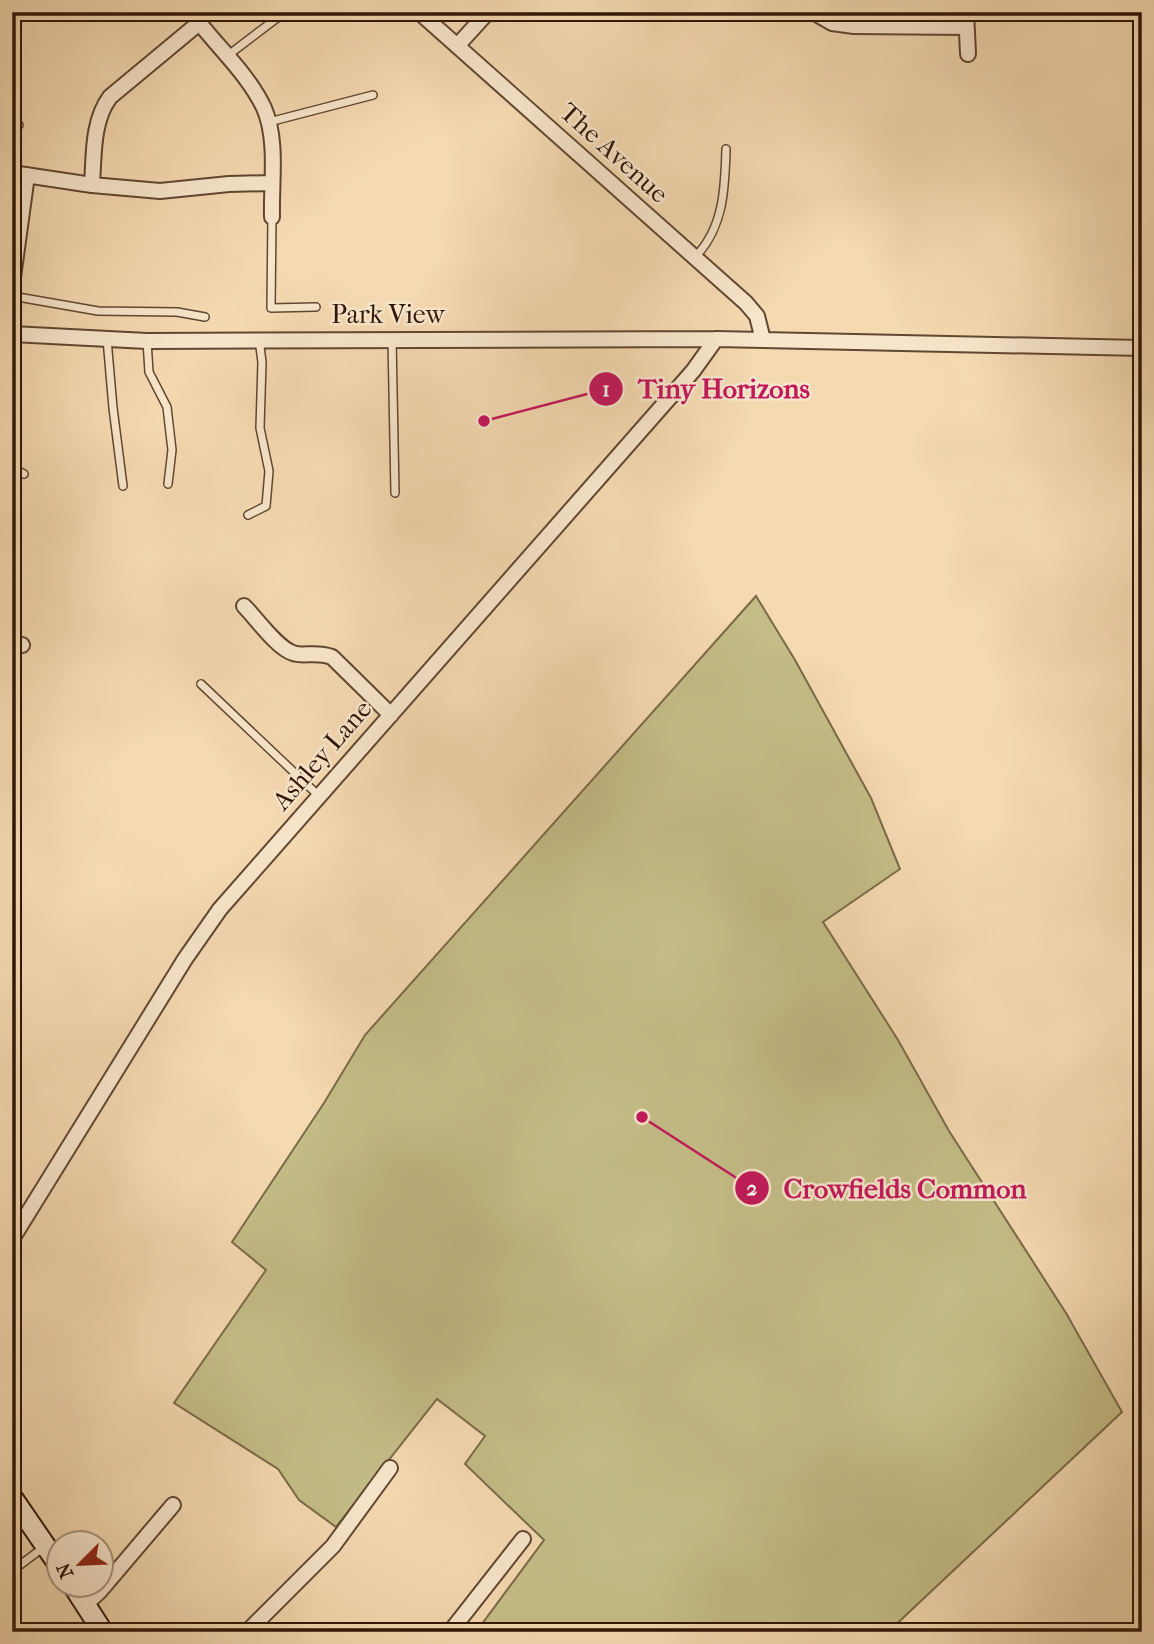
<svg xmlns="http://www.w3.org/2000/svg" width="1154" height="1644" font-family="'IM FELL French Canon',serif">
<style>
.green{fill:#c4bd87;stroke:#7a6a48;stroke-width:2}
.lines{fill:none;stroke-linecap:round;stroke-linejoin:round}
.lane-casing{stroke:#614732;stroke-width:10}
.street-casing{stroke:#614732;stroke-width:18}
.secondary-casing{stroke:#301608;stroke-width:23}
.lane{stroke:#f8e6cc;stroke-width:7}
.street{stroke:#f8e6cc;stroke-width:14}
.secondary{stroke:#f8e6cc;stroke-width:19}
.labels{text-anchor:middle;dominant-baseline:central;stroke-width:5;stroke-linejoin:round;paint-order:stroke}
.street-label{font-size:26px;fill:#301608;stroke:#f8e6cc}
.leader{fill:none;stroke:#c2185b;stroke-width:2.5}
.callout-dot{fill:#c2185b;stroke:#f8e6cc;stroke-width:2.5}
.mark-label{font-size:21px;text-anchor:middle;font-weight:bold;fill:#fff}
.callout-label{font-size:28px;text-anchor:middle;font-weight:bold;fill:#c2185b;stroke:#f8e6cc;stroke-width:5;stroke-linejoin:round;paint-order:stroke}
</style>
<rect width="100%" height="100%" fill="#f5d9b1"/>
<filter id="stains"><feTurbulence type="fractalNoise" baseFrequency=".00286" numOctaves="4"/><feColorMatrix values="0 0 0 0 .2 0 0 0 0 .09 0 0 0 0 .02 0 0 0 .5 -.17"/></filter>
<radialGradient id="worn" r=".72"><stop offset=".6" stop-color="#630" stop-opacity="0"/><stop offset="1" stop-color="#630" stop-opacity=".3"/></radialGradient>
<path class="green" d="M756,596L795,660L871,798L900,869L823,922L898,1040L949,1131L1066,1313L1122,1412L888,1632H476L544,1540L465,1464L485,1436L437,1399L336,1527L299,1500L278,1469L174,1403L266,1270L232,1242L324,1103L365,1035Z"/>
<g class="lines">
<defs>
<path id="lane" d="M227,56L285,12
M269,122L373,95
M12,125H19
M272,218L271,308L316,307
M695,257C724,228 725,187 726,149
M12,296L98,311L177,312L205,317
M107,339L113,408L123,486
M392,339L395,493
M147,341L149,372L167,407L172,450L168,484
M12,462L16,470L24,474
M248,515L266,506L269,471L260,428L262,362L259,339
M201,684L319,796
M12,1571L44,1547"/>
<path id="street" d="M191,12C214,44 247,72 264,108C278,140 271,183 272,217
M419,12L746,303L757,316L763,340
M813,12L832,23L854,26L966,27
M966,12L968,54
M457,46L488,12
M12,173L92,185L160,191L229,184L271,183
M92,185C94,156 92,121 110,97L199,23
M12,285L27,175
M12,334L147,341L716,339L1142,348
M244,606C256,618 277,648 293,653C303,657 316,651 332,657L391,715
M12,647L22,645
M12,1239L185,959L220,909L693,371L716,339
M86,1604L100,1591L173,1505
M247,1632L333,1546L390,1468
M450,1632L523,1539"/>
<path id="secondary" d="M12,1497L60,1567
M72,1584L103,1632"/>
</defs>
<use href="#lane" class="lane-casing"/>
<use href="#street" class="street-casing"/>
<use href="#secondary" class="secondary-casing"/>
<use href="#lane" class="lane"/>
<use href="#street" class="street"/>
<use href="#secondary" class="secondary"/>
</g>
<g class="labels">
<g class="street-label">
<text transform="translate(614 153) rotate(42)">The Avenue</text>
<text x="388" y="314">Park View</text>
<text transform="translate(322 755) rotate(-49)">Ashley Lane</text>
</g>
</g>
<path class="leader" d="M484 421L606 389M642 1117L752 1188"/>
<g class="callout-dot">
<circle cx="484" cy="421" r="7"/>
<circle cx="642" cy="1117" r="7"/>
<circle cx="606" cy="389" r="18"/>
<circle cx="752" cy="1188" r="18"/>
</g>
<g class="mark-label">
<text x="606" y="396">1</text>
<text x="752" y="1195">2</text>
</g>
<g class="callout-label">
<text x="724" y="398">Tiny Horizons</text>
<text x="905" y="1198">Crowfields Common</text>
</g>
<rect width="1154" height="1644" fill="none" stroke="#f5d9b1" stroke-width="42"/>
<rect x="14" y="14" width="1126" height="1616" fill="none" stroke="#301608" stroke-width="3.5"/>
<rect x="21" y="21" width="1112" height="1602" fill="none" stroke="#301608" stroke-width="2"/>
<g transform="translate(80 1564) rotate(246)"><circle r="33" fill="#f8e6cc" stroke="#a8937e" stroke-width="2"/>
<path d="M0-5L12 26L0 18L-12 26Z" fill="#8f2418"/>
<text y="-10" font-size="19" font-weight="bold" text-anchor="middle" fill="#301608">N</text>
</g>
<rect width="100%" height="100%" filter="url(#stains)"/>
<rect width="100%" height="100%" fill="url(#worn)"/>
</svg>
